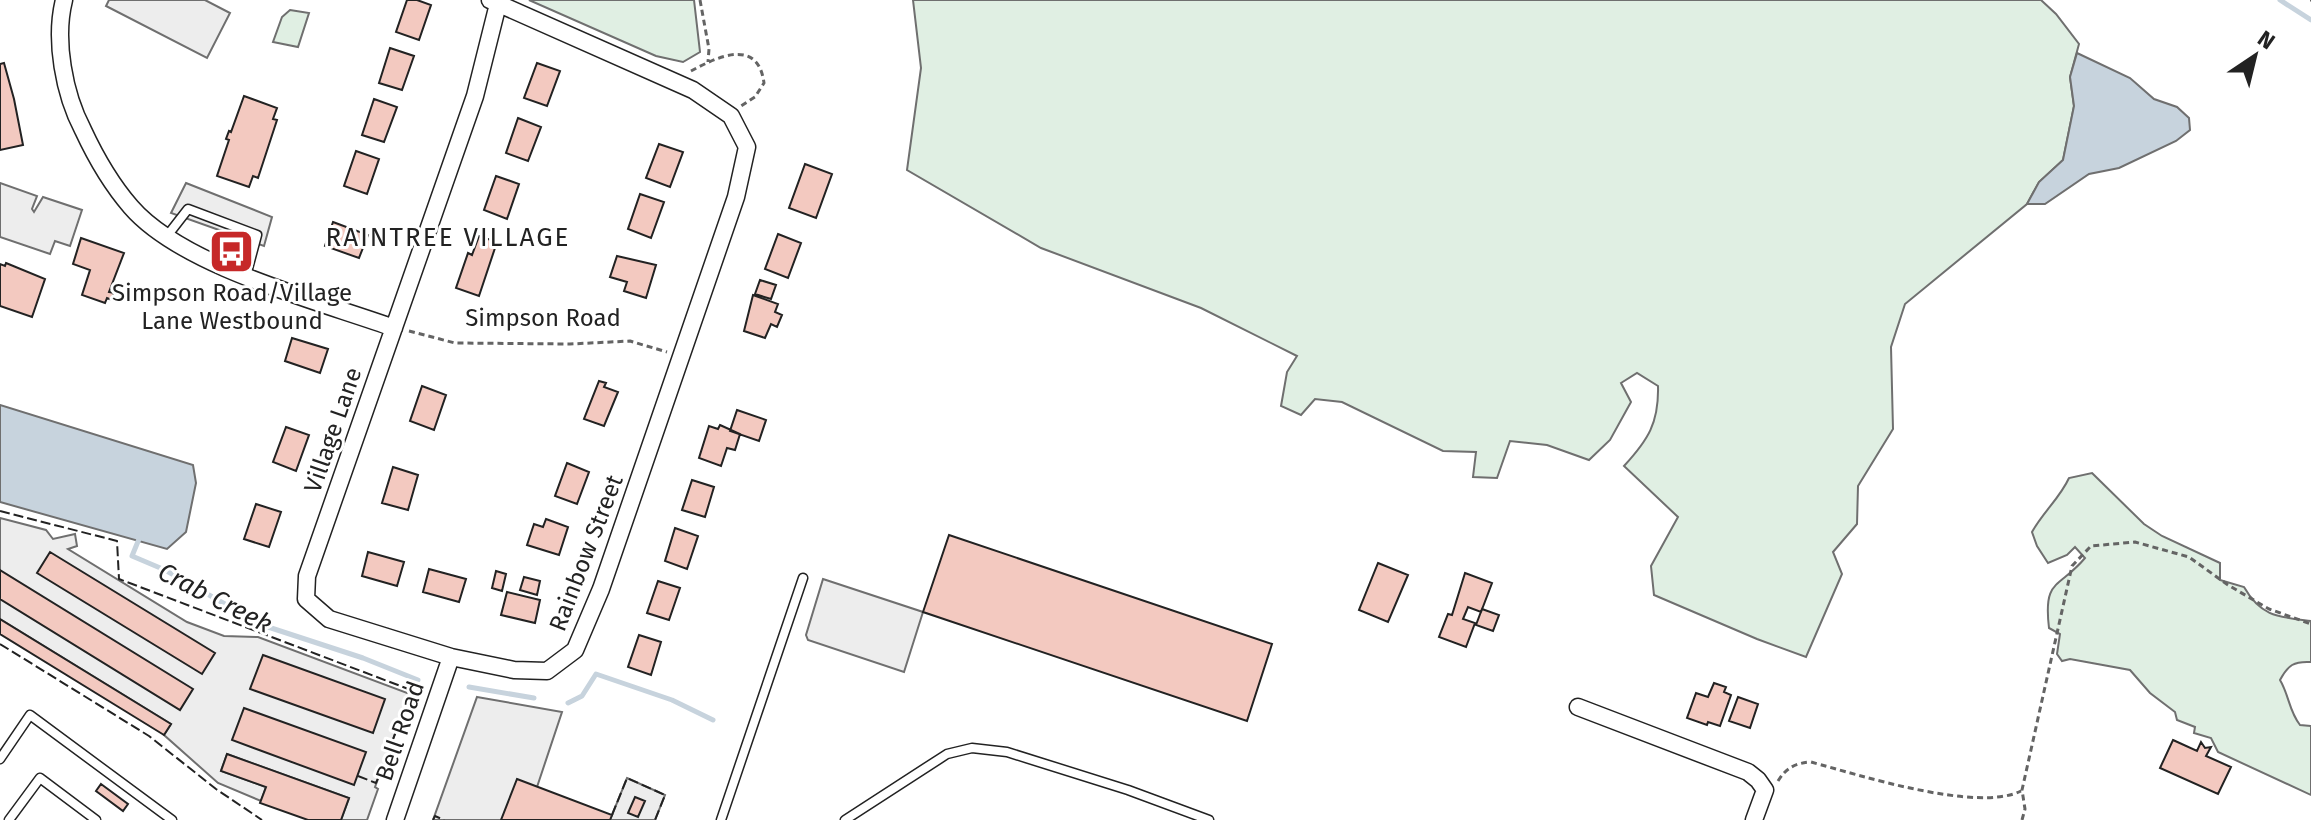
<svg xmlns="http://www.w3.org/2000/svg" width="2311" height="820" font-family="'Fira Sans',sans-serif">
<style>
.green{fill:#e0efe3;stroke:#6f6f6f;stroke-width:2}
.parking{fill:#ededed;stroke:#6f6f6f;stroke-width:2}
.water{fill:#c7d3dd;stroke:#6f6f6f;stroke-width:2}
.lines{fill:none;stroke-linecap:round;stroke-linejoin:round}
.stream{stroke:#c7d3dd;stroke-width:5}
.building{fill:#f3c9c0;stroke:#222;stroke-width:2}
.service-casing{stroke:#222;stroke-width:11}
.minor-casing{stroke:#222;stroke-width:19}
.path{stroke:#646464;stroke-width:3;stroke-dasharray:6 4;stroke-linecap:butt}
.service{stroke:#fff;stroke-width:8}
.minor{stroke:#fff;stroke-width:16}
.fence{stroke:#222;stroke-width:2;stroke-dasharray:10 4;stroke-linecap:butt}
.labels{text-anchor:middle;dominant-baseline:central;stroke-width:6;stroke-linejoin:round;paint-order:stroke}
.poi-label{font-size:24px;fill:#222;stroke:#fff}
.street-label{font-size:24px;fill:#222;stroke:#fff}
.neighbourhood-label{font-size:26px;letter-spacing:2px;fill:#222;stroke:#fff}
.water-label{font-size:26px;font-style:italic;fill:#222;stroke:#fff}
</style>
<rect width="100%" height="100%" fill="#fff"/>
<path class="green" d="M529,0H694L700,52L683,62L656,56Z
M913,0H2041L2056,14L2079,44L2070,77L2074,106L2063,160L2039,182L2027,204L1905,304L1891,347L1893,429L1858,486L1857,524L1833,552L1842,574L1806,657L1757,639L1654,595L1651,566L1678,517L1624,466C1648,440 1659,423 1658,386L1637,373L1621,383L1631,402L1610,440L1589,460L1547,445L1510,441L1497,478L1473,477L1476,452L1443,451L1342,402L1315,399L1301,415L1281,406L1287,372L1297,356L1201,308L1041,248L907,170L921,68Z
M290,10L309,13L298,47L273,42L282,17Z
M2092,473L2144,524L2162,536L2220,563V580L2244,587C2261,617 2279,617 2311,621V662C2294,661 2288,665 2280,680C2289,695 2289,711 2300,725L2311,726V795L2218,752L2211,738L2194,733L2195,727L2177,720L2175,712L2150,693L2130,670L2070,659L2062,661L2057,654L2060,634L2049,628C2043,578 2059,589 2085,558L2075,547L2067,555L2048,563L2037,546L2032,532C2043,512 2060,498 2069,478Z"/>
<path class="parking" d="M109,0H205L230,13L207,58L106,6Z
M0,183L37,196L32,209L34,212L43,197L82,210L70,246L55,241L50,254L0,237Z
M186,183L272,217L264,246L171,213Z
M0,518L46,530L53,539L75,534L77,546L68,549L187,622L224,636L258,637L410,694L375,787L378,789L367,820H341L349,798L227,754L221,771L266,787L261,801L218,783L164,735L171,724L0,619Z
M823,579L923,612L904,672L808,640L806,635Z
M477,697L562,712L537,787L501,820H433Z
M627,778L665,795L655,820H610Z"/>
<path class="water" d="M2077,53L2130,78L2154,99L2177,107L2189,118L2190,130L2176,141L2119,168L2089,174L2045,204H2027L2039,182L2063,160L2074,106L2070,77Z
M0,405L193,465L196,483L186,532L167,549L0,502Z"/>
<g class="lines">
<path class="stream" d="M2280,0L2311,20
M138,535L139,539L132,556L165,570L262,625L363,658L418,680
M469,687L534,698
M568,703L582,696L596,674L672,700L713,720"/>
</g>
<path class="building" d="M407,0H417L431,5L419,40L396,32Z
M390,48L414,56L402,90L379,83Z
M4,63L14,99L23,145L0,150V64Z
M537,63L560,71L547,106L524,98Z
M244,96L277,108L273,119L277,120L258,178L253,176L249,187L217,176L229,140L226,139L229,131L231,132Z
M374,99L397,107L384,142L362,135Z
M518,118L541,127L528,161L506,153Z
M659,144L683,152L670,187L646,178Z
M356,151L379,159L367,194L344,186Z
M805,164L832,174L816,218L789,208Z
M496,176L519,184L507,219L484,210Z
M640,194L664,202L651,238L628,229Z
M333,222L368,235L359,258L325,246Z
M778,234L801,243L788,278L765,269Z
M479,236L497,242L479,296L456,288L468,253L472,255Z
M81,238L124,253L109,292L114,293L112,300L107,298L105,303L82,295L90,270L73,264Z
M617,256L656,265L646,298L624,291L627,282L610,277Z
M6,263L45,279L32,317L0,306V264L5,266Z
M760,280L776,285L771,299L755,294Z
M753,295L778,304L775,312L782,315L777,327L771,324L765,338L744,331Z
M292,338L328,349L320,373L285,361Z
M599,381L606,383L604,387L618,392L604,426L584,419Z
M422,386L446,395L434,430L410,421Z
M737,410L766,420L759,441L730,431Z
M720,425L740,434L735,450L727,448L721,466L699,458L709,426L718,429Z
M286,427L309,435L296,471L273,462Z
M567,463L589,472L577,504L555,496Z
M393,467L418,475L408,510L382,503Z
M692,480L714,487L705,517L682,510Z
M256,504L281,512L269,547L244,539Z
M546,519L568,527L559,555L527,545L534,524L543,527Z
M675,528L698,536L687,569L665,561Z
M949,535L1272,644L1247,721L923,612Z
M50,552L215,653L202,674L37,573Z
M368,552L404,562L397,586L362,576Z
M1378,563L1408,575L1388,622L1359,610Z
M429,569L466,579L459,602L423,592Z
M0,570L193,689L180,710L0,599Z
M496,571L506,574L502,591L492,588Z
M1465,573L1492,583L1481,612L1468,607L1463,619L1475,623L1466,647L1439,637L1448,614L1452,615Z
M524,577L540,581L537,595L520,590Z
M658,581L680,588L669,620L647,613Z
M507,592L540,600L535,623L501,615Z
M1482,609L1499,615L1493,631L1476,625Z
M0,619L171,724L164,735L0,634Z
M639,635L661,642L651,675L628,667Z
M263,655L385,699L373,733L250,689Z
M1714,683L1726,687L1724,692L1731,695L1720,726L1708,722L1707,725L1687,718L1696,693L1708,697Z
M1738,697L1758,704L1750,728L1729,721Z
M244,708L366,752L354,785L232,740Z
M2173,740L2197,751L2201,742L2205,748L2211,747L2206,756L2231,767L2218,794L2160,768Z
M227,754L349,798L341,820H308L260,803L266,787L221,771Z
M517,779L612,815L610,820H501Z
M101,784L128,804L123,811L96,791Z
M635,797L645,801L638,817L628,813Z"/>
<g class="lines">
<defs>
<path id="service" d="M167,236L188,209L257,235L246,276
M0,759L30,715L172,820
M9,820L40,778L96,820
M721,820L803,578
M845,820L947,754L972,748L1007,752L1128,790L1209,820"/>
<path id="minor" d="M64,0C54,40 64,94 83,130C96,158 111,184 131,207C183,267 319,301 394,328
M490,0L693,90L731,116L747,147L736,197L601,589L575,650L547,671L514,670L451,657L329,619L306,599L307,576L475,96L498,4
M1578,707L1748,772L1758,780L1765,790L1754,820
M395,820L451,657"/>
</defs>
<use href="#service" class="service-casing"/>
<use href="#minor" class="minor-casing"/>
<path class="path" d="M700,0L709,49L708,62
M2310,0H2311
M691,71C717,57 758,37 764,83L755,97L741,106
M409,331L455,343L570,344L630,341L667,352
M1778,781C1786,768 1795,763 1811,762C1859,775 1977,813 2021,791
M2022,820L2025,809L2022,790L2072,566L2091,546L2135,542L2189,557L2228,585L2269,609L2311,624"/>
<use href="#service" class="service"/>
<use href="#minor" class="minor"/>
<path class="fence" d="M0,511L117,541L119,579L411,690L410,694
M0,644L149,736L216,789L262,820
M392,742L404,710
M358,776L376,783L386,758
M612,815L627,778L665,795L655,820
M433,820L435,816L444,820"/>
</g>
<defs>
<symbol id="bus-square" viewBox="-11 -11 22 22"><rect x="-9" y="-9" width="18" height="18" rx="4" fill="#c62828" stroke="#fff"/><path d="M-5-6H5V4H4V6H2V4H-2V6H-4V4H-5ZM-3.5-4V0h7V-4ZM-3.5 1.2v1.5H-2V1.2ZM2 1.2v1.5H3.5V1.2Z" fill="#fff"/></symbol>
</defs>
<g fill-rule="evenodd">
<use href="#bus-square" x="206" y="226" width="51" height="51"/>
</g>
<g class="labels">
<g class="poi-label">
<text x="232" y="293">Simpson Road/Village<tspan x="232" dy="28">Lane Westbound</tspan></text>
</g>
<g class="street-label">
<text x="543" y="318">Simpson Road</text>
<text transform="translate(333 430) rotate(-71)">Village Lane</text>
<text transform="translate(586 553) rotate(-69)">Rainbow Street</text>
<text transform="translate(400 731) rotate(-71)">Bell Road</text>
</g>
<g class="neighbourhood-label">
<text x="448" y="237">RAINTREE VILLAGE</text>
</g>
<g class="water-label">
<text transform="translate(215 598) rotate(27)">Crab Creek</text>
</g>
</g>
<g transform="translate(2255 56) rotate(35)" stroke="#ffffff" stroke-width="6" paint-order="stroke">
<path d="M0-6L14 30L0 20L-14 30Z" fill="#222222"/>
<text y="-12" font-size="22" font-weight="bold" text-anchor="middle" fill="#222222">N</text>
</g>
</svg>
